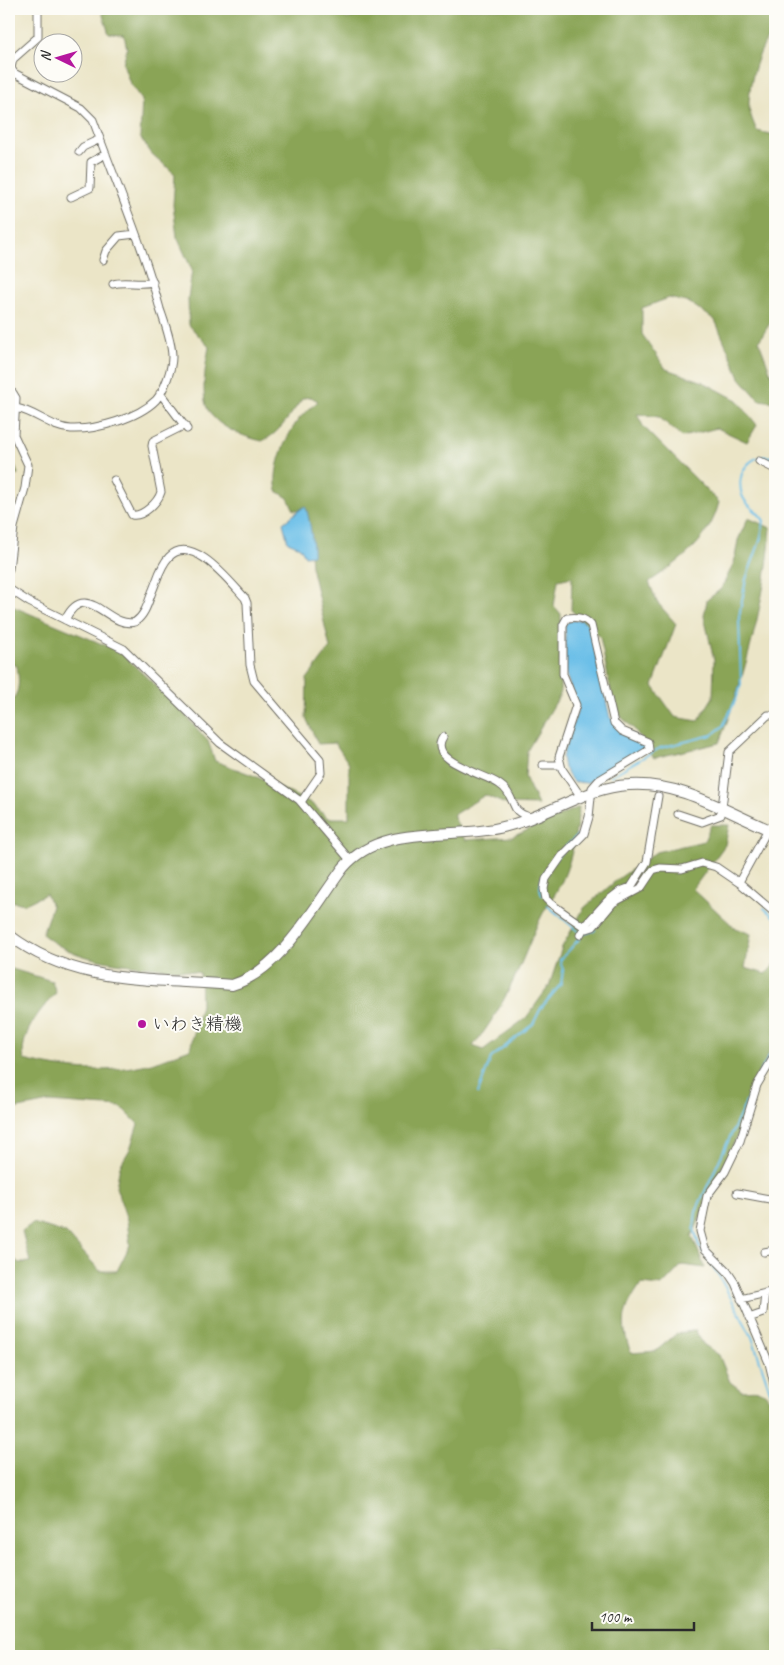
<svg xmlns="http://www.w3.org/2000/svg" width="784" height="1665" font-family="Caveat,'Klee One',sans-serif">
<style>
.forest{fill:#8aa456;stroke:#5a6840}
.water{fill:#6cbfe8;stroke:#4c758a}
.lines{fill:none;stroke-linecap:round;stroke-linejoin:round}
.stream{stroke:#6cbfe8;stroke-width:2}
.street-casing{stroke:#6e6c62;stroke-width:9}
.secondary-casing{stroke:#6e6c62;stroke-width:12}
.street{stroke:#fff;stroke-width:7}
.secondary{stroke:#fff;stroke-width:10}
.poi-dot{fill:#b5179e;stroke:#fdfcf7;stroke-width:2}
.labels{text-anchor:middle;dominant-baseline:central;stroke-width:4;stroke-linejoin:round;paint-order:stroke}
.poi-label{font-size:18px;fill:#2b2b2b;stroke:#fdfcf7;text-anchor:start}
</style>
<rect width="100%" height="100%" fill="#fdfcf7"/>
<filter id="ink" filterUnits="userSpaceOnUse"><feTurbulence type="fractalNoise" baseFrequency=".02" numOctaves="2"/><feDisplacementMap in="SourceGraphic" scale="10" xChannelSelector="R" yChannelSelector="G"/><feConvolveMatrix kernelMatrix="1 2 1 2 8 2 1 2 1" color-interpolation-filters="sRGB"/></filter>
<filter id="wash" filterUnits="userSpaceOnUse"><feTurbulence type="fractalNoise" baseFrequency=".0096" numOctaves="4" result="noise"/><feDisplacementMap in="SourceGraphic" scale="20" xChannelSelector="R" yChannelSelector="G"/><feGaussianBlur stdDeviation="1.12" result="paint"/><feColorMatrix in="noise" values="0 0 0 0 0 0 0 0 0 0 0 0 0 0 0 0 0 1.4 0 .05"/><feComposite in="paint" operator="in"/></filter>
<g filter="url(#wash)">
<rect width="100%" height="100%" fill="#ebe5c7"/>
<path class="forest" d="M101,9H334L347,19L386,9H775V30C759,44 749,83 749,105C749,113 754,124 757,131L775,135V315L759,341L775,385V402L759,400L740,378L715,320L690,303L669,298L642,308V334L666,369L701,381L737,400L757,425L747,442L717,428L682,437L659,417L637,414L643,426L719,502C710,541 680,561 649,582L657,602L676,624L653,686L675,717L698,721L713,697L714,660L704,616L707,600L721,589L734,563L738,540L748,518L771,528C766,598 745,677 719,743L654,758L635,730L615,711L600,637L571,610L572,577L558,580L554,606L561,614L560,695L527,751L525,777L538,805L505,804L485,795L453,815L465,840L512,837L579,807C576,833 573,857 562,881C555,896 544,909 537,925C519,969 504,1008 473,1046L483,1050L526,1018L549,986L562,947L584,908L618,879L656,852L704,841L711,825H729L725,845L693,889L735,928L751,934L745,968L766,974L775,964V1036L738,1134L692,1236L705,1268L682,1265L662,1286L641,1284C622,1311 620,1322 631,1353L656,1351L676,1334L695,1330L703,1344L719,1355L730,1382L742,1391C767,1389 766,1391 775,1413V1656H9V1254L19,1263L30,1262L22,1231L33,1223L66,1233L100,1271H117L130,1245L127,1220L116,1187L120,1166L130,1149L138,1124L121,1107L49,1102L9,1110V965L12,969L52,981L56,993C39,1011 19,1035 24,1060C65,1070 100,1074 143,1065C159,1062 175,1054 190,1049L201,1005L200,973C147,963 85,970 42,934L52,906L46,894L25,904L9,901V703C21,693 19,680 17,666L9,663V605L119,651L178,707L208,741L215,761L255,776L311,803L328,818H349V764L335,743L318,744L306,718L307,679L330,648L311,566L307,510H294L288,498L277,491C272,470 284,441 296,423C301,415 311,408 318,401L311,397L303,398C291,413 280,434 262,441C244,437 217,427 208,410C200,395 206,363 209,347L189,325L188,298L192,270L177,237L173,205L175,174L152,154L140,137L142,100L130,84L123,63L127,49L124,35L109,34Z
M13,461L18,474L9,478V464Z"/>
<path class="water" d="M305,506C309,513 314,548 313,555L305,556L300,547L288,542L283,523Z
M581,620L589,626L610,718L646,744L647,749L587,783L573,782L564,768L562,757L578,709L566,674L565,625L568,621Z"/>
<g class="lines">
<path class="stream" d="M611,776L660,748L712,735L723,726L737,697L741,684L739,617L746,579L760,541L764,521C758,510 746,507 742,495C735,472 751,451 775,458
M542,895C532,874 569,845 582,831
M548,906L579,932
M764,908L775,918
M583,934L595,930
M758,1076L775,1046
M753,1087L696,1211L694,1228L699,1246L719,1276L752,1337L775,1406
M478,1093L491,1058L533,1024L541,1008L561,984L563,970L560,960L580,938"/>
</g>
</g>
<g filter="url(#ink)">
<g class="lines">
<defs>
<path id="street" d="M79,152L83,147L100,139
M71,197L90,188L91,162L106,154
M103,260L106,251L119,236L136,234
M113,284C126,280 139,286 153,282
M9,391L13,393L16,398L14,435L28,465L25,488L14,527L9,569
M160,393L187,429
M16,408C37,412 51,428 71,429C97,430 138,418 156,400C164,391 172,369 172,357C172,342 165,324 160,309C143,245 116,183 93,120L81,108L14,73L11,68L13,59L38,37V9
M759,461L775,469
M114,480L132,515C143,517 158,502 161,492L152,446L153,441L185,425
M9,589L29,602L124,649L220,743L299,800L350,860
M65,620C86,577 109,630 135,622C145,615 148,603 152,592C157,581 160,566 169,557C192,533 229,581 245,598L247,603L250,665L254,681L320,759L321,773L301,802
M443,737C426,761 486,774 499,784C509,790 511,800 516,809C519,814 525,815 529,817
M543,765H561
M581,797L562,769L559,757L576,705L563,674V625L567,618C577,617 584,617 591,625L614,723L622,731L648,742L649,750L599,780L592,788L589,817L584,834L562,856L546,879L544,889L546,899L550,903L587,929L593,927L613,903L641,888L653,870L660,868L682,869L702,863L716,867L741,884L775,913
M678,814L702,822L721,815L729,752L768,715H775
M739,882L768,829
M580,935L586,924L607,901L620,891L631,887L647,862L658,796
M775,1055L757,1085L740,1141L725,1172L707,1196L700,1231L705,1249L727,1271L735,1283L769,1363L775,1388
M737,1193L775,1200
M764,1252L775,1250
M741,1299L775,1291
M749,1318L763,1313L765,1293"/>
<path id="secondary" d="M9,935C76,986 151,978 232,985C280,971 314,907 343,868C383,821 454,841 507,826C548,816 586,787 629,785C681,781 729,814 775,832"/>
</defs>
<use href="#street" class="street-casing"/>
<use href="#secondary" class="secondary-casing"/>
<use href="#street" class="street"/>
<use href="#secondary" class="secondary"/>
</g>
</g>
<circle class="poi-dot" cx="142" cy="1024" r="5"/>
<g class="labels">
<g class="poi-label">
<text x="152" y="1024">いわき精機</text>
</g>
</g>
<rect width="784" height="1665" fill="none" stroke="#fdfcf7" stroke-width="30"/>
<g transform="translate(58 58) rotate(275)"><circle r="24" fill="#fdfcf7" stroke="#a9a8a5"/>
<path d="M0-4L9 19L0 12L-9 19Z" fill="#b5179e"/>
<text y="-8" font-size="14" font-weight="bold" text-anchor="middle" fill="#2b2b2b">N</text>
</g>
<path d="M592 1622v8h102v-8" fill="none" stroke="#2b2b2b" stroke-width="2.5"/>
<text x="599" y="1622" font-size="15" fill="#2b2b2b" stroke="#fdfcf7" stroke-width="4" paint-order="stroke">100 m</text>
</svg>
